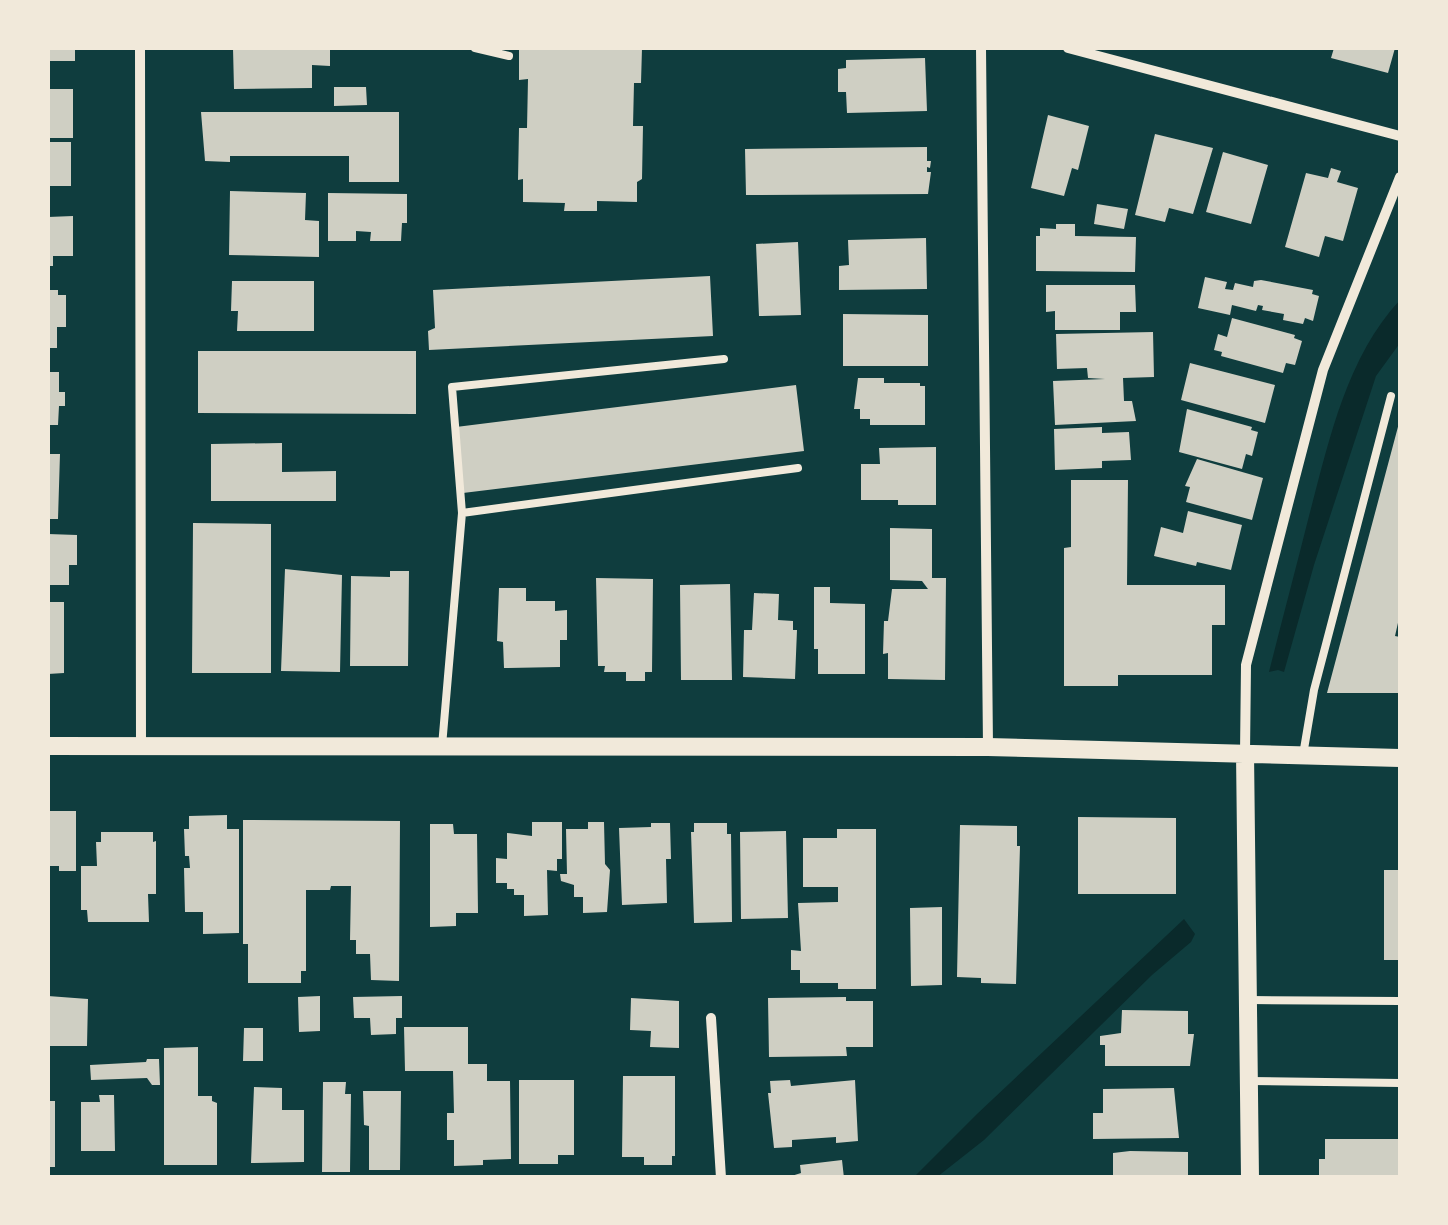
<svg xmlns="http://www.w3.org/2000/svg" width="1448" height="1225" font-family="Poppins,sans-serif">
<style>
.water{fill:#0a2a2b}
.building{fill:#cfcfc3}
.lines{fill:none;stroke-linecap:round;stroke-linejoin:round}
.service{stroke:#f1e9da;stroke-width:8}
.minor{stroke:#f1e9da;stroke-width:10}
.tertiary{stroke:#f1e9da;stroke-width:18}
</style>
<rect width="100%" height="100%" fill="#0f3d3e"/>
<path class="water" d="M1400,300V343L1376,376L1314,565L1284,672L1278,670L1269,672C1282,620 1296,568 1309,516C1329,441 1346,358 1400,300Z
M1184,919L1195,934L1191,942L1152,975L984,1140L937,1177H914L977,1114Z"/>
<path class="building" d="M48,48H75V61H48Z
M233,48H330V66L312,65V88L234,89Z
M519,48H642L641,83H634L633,126H643L642,179L637,182V202L597,201V211H564L565,203L523,202V179L518,180L519,128H527L528,79L519,80Z
M1334,48H1395L1388,73L1331,58Z
M925,58L927,111L847,113L846,92H838V69L846,68V60Z
M334,87H366L367,105L334,106Z
M48,89H73V138H48Z
M201,112H399V182H349V156H230V162L205,161Z
M1048,115L1089,126L1078,170L1072,168L1064,196L1031,188Z
M1155,134L1213,148L1193,214L1169,208L1165,222L1135,215Z
M48,142H71V186H48Z
M927,147V161H931L930,168L927,167V172H931L928,194L746,195L745,149Z
M1223,152L1268,165L1251,224L1206,212Z
M1331,168L1341,171L1337,182L1358,188L1343,241L1325,236L1319,257L1285,247L1306,173L1328,178Z
M230,191L306,193L305,220L319,221V257L229,255Z
M328,193L407,194V223H402L401,241H370L371,232L356,231V241H328Z
M1097,204L1128,209L1124,229L1094,224Z
M73,216V256H53V266H48V217Z
M1056,224H1075V236L1136,237L1135,272L1036,271V236H1040V228L1056,229Z
M926,238L927,289L839,290V266L849,265L848,240Z
M798,242L801,315L759,316L756,244Z
M710,276L713,336L429,350L428,331L435,328L433,290Z
M1205,277L1227,282L1225,289L1233,290L1235,283L1253,287L1254,281L1261,280L1313,290L1312,294L1319,296L1313,321L1305,318L1303,324L1283,320L1284,314L1262,310L1263,306L1258,305L1256,311L1232,305L1230,315L1198,308Z
M232,281H314V331H237L238,311H231Z
M1046,285H1135L1136,312H1120V330H1055V311L1046,312Z
M48,290H58V295H66V327H57V348H48Z
M843,314L928,315V366H843Z
M1232,318L1295,335L1294,338L1302,341L1295,365L1286,363L1283,373L1221,356L1222,352L1214,350L1218,334L1227,337Z
M1153,332L1154,377L1123,378L1124,401H1132L1136,421L1055,425L1053,381L1105,379L1088,378L1087,368L1057,369L1056,334Z
M198,351H416V414L198,413Z
M1190,363L1275,385L1265,423L1181,400Z
M48,372H59V392H65V406H59L58,425H48Z
M858,378H884V383H920V386H925V425H870V419H860V409H854Z
M796,385L804,451L463,493L456,427Z
M1187,409L1252,427L1251,430L1258,432L1252,456L1246,454L1242,469L1179,452Z
M1399,423L1400,614L1395,636L1400,637V693H1327Z
M1102,427V433L1129,432L1131,460L1102,461V468L1055,470L1054,429Z
M282,443V472L336,471V501H211V444Z
M936,447V505H898V500H861V464H880L879,448Z
M48,454H60L58,519H48Z
M1197,459L1263,478L1252,520L1186,502L1190,487L1185,486Z
M1071,480H1128L1127,585H1225V625H1212V675H1118V686H1064V548L1071,547Z
M1188,511L1242,525L1231,570L1197,562L1196,566L1154,556L1161,527L1183,533Z
M193,523L271,524V673H192Z
M890,528L932,529V578H946L945,680L888,679V653L883,654L884,621H888L892,589H928L922,581L890,580Z
M48,534L77,535V565H69V585H48Z
M285,569L342,575L340,672L281,671Z
M390,571H409L408,666H350L351,576L390,577Z
M596,578L653,579L652,672H645V681H626V672H604L605,666H598Z
M730,584L732,680H681L680,585Z
M814,587H830V603L865,604V674H818V649H814Z
M499,588H526V601H555V611L567,610V640H560V667L504,668L503,642L497,641Z
M754,593L779,594L778,620L793,621V630H797L795,679L743,677L744,630H752Z
M48,602H64V673L48,674Z
M48,811H76V871H59V866H49Z
M227,815V829H239V933L203,934V912H185L184,868H190L189,856H185L184,829H189V816Z
M1078,817L1176,818V894H1078Z
M243,820L400,821L399,981L371,980L370,954H356V940H350L351,886H331L330,890H306V971H301V983H248V944H243Z
M532,822H562V859H557V871L547,870L548,915L524,916V895H514V889H507V883H496V858L507,859V833L532,836Z
M588,822H604L605,864L610,870L607,912L583,913V897H574V885L561,881L560,874H567L566,829H588Z
M651,823H670L671,859H666L667,903L622,905L619,828L651,827Z
M694,823H727V834H731L732,922L694,923L691,832H694Z
M430,824H453L454,834H477L478,913H456V926L430,927Z
M960,825L1017,826V846H1020L1016,984L981,983V978L957,977Z
M837,829H876V989H838V983H800V970H791V950L801,951L798,903L838,902V887H803V838H837Z
M786,831L788,918L741,919L740,832Z
M101,832H153V842L156,841V894H148L149,922H88L87,910H81V866H97L96,842H101Z
M1384,870H1400V960H1384Z
M942,907V985L911,986L910,908Z
M48,996L88,999L87,1046H48Z
M320,996V1031L299,1032L298,997Z
M402,996V1018H396V1034L371,1035L370,1018H354L353,997Z
M846,997V1001H873V1047H846L847,1056L769,1057L768,998Z
M631,998L679,1001V1048L650,1047L651,1031L630,1030Z
M1122,1010L1188,1011V1034H1194L1190,1066H1105V1045H1100V1036L1121,1033Z
M404,1027H468V1064H487V1081H510L511,1159L483,1160V1165L454,1166V1140H447V1113H454L453,1071H405Z
M244,1028H263V1061H243Z
M198,1047V1096H212V1101L217,1103V1165H164V1048Z
M147,1059H159L160,1085H152L147,1078L91,1080L90,1065L146,1062Z
M623,1076H675V1156H672V1165H644V1157H622Z
M519,1080H574V1155H558V1164H519Z
M790,1080L791,1086L855,1080L858,1141L836,1143V1137L792,1140V1147L774,1148L768,1093H771L770,1081Z
M323,1082H346L345,1094H351L350,1172H322Z
M254,1087L282,1088V1110H304V1162L251,1163Z
M1174,1088L1179,1138L1093,1139V1113H1103V1089Z
M363,1091H401L400,1170H369V1126L364,1125Z
M99,1095H114L115,1151H81V1102H100Z
M48,1101H55V1167H48Z
M1325,1139H1400V1178H1319V1159H1325Z
M1130,1151L1188,1152V1178H1113V1153Z
M842,1160L844,1178H785L801,1173L800,1165Z"/>
<g class="lines">
<path class="service" d="M475,48L509,56
M462,513L452,387L724,359
M442,746L462,513L798,468
M1303,755L1314,690L1391,396
M1250,1000L1400,1001
M1250,1081L1400,1083"/>
<path class="minor" d="M140,48L141,746
M981,48L988,747
M1068,48L1400,136
M1245,753L1246,665L1323,370L1400,177
M711,1018L721,1178"/>
<path class="tertiary" d="M48,746L988,747L1400,758
M1245,753L1250,1178"/>
</g>
<rect width="1448" height="1225" fill="none" stroke="#f1e9da" stroke-width="100"/>
</svg>
